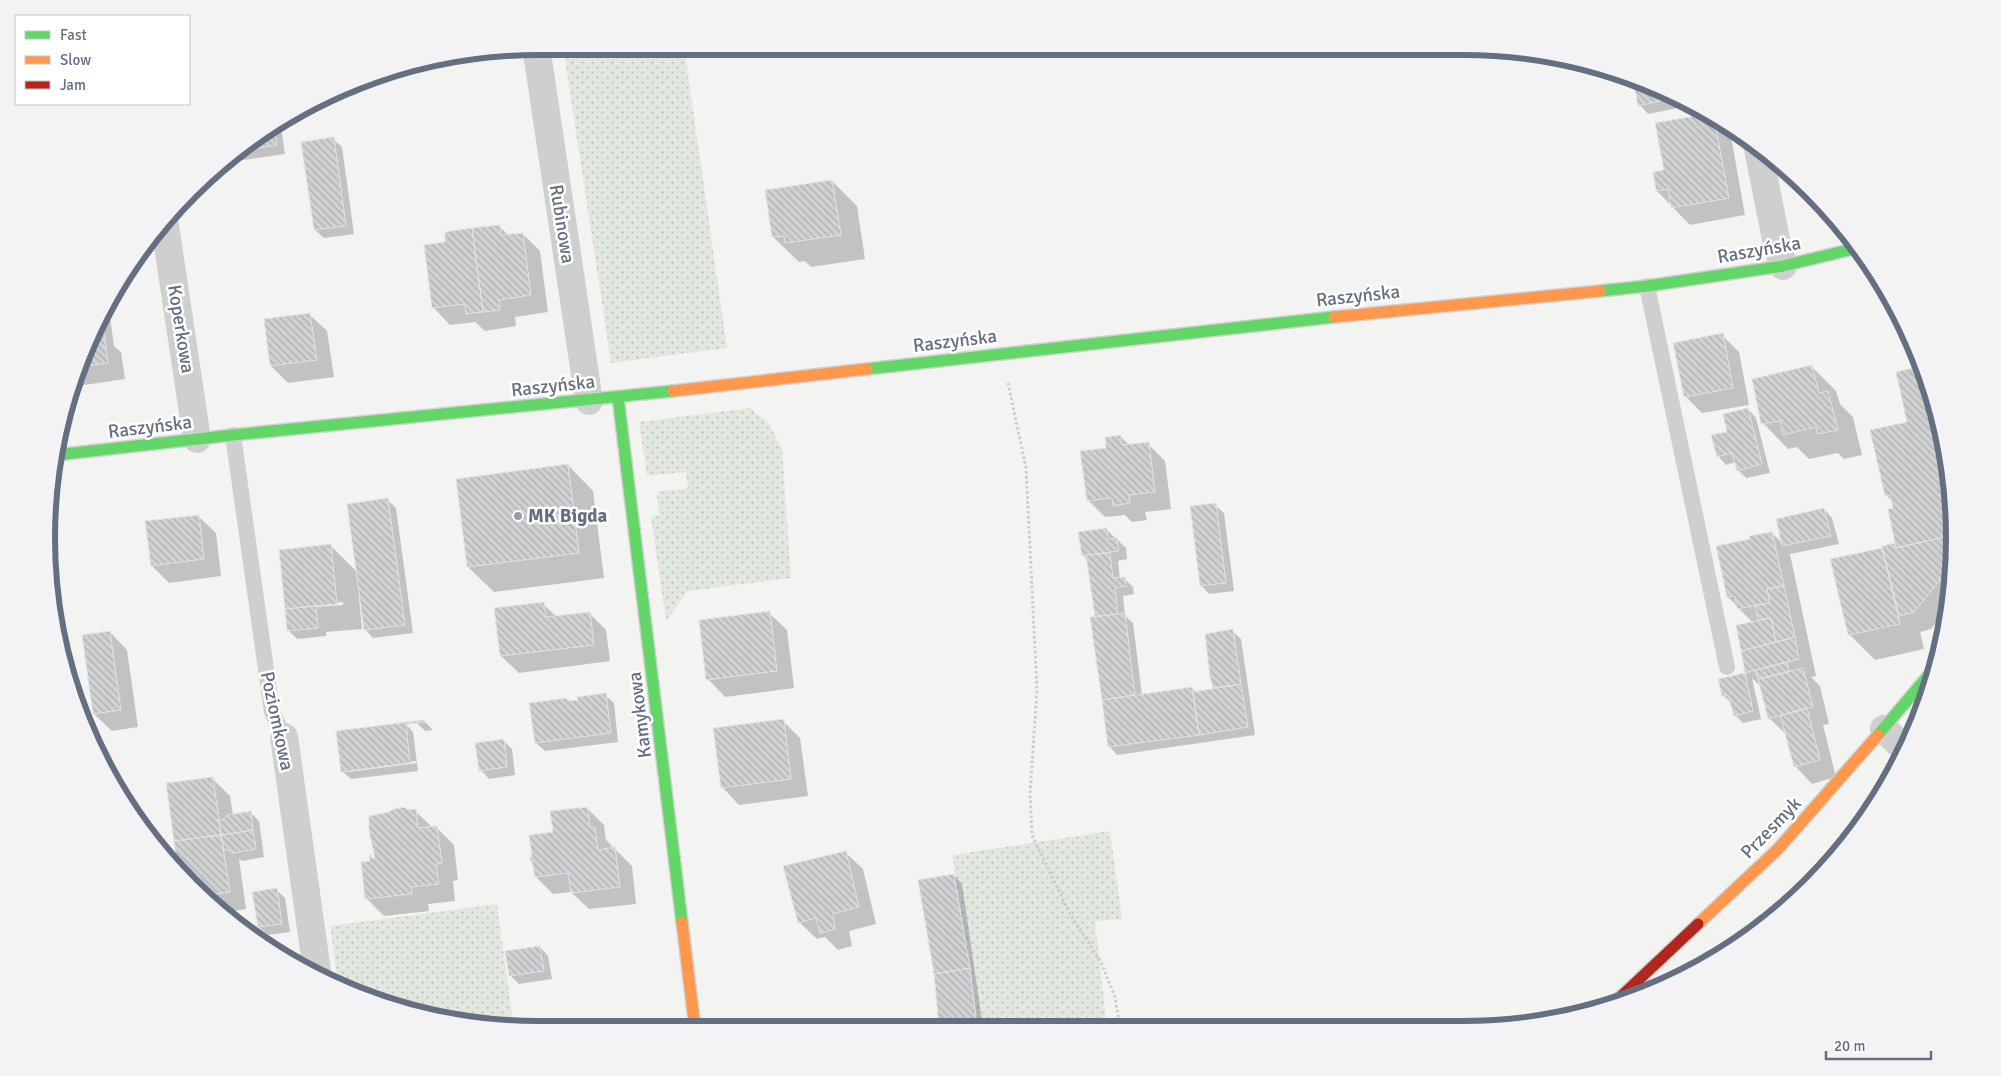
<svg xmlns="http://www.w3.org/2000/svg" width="2001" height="1076" font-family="Signika,sans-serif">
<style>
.grass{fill:url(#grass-dots)}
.shadow{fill:#0003;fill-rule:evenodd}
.building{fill:url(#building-back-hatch);stroke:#e2e3e2}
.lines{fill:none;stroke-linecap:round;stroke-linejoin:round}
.fast-casing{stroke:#d0d1d1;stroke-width:14}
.slow-casing{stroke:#d0d1d1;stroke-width:14}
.jam-casing{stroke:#d0d1d1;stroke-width:14}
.path{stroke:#cacbcc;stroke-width:3;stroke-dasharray:2.5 2.5;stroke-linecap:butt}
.lane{stroke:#cecfcf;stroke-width:16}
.street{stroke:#cecfcf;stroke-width:28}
.fast{stroke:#63d668;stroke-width:11}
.slow{stroke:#ff974d;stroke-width:11}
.jam{stroke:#b3261e;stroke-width:11}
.poi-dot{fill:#969ea9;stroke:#fff;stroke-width:2}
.labels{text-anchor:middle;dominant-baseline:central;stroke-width:5;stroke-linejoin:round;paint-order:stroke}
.street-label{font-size:19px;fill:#646f82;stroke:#fff}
.poi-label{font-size:19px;font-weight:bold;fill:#646f82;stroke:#fff;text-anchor:start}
.rim{fill:none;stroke:#646f82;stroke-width:6}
</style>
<defs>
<pattern id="grass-dots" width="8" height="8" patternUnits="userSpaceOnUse" patternTransform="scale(1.25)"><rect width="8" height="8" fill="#e2e7e0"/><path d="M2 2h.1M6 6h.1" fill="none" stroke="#bbbfbb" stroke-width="1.8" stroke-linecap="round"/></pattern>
<pattern id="building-back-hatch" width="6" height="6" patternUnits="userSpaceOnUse" patternTransform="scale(1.25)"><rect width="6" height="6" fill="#d0d1d2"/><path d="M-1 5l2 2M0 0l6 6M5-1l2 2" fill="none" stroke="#acaeb0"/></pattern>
</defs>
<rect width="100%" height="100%" fill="#f3f4f2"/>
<path class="grass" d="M563,46H684L727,348L611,363Z
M750,408L769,424L782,448L791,578L688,591L666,621L651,517L659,515L657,492L688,488L686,472L647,476L639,422Z
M1110,831L1122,919L1095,921L1107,1027H976L952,855Z
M497,904L514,1029L411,1013L338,985L330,926Z"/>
<path class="shadow" d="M705,46H744L710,51Z
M1634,80L1681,97L1693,105L1648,114L1640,105Z
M1709,115L1722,123L1730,131L1745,215L1690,225L1657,191L1666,171L1657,124Z
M280,120L285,154L222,163L238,148Z
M333,139L342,147L354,234L324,238L315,230Z
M832,181L857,206L865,259L811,267L805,261L799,262L773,237Z
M499,226L509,236L523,234L540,251L548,312L515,317L516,326L485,331L475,322L450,325L433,307L447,243Z
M105,310L110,316L114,346L121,352L125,379L71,387L84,350Z
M309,314L327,331L334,377L288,383L271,366Z
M1722,335L1739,352L1749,405L1702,413L1685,396Z
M1811,366L1836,391L1840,404L1853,417L1862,455L1844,459L1838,453L1809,459L1797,447L1788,449L1763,423Z
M1923,368L1929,380L1951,474L1954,570L1947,610L1931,629L1920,632L1924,649L1875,660L1850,635L1832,560L1881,549L1884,552L1897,544L1893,502L1886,495L1908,423L1897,373Z
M1748,409L1756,418L1770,473L1746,478L1738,470L1736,462L1726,465L1718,456L1728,433Z
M1121,437L1130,446L1148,444L1165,461L1171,509L1145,512L1147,520L1132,522L1125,515L1105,517L1088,500Z
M568,465L593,491L604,578L494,592L468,567L458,480Z
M387,499L396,508L413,633L373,638L365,629L361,598H359L362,629L326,632V636L297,639L289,631L331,546L357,572ZM343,602V605L316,607L314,605Z
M1215,505L1224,513L1234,591L1209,594L1201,585Z
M1824,509L1832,518L1839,544L1790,554L1816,676L1811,677L1820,686L1829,724L1823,725L1836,777L1812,784L1795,766L1787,735L1769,718L1761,687L1752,678L1761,719L1743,723L1735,715L1732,704L1724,696L1720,680L1746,674L1737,626L1753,623L1728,597L1751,540L1772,533L1783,544Z
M198,516L216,533L221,576L169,583L152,566Z
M1107,530L1126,548L1127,559L1118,561L1120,579L1124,578L1133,587L1134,594L1123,596L1125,616L1133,623L1142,695L1192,688L1196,692L1215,689L1211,677L1232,631L1241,639L1255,735L1117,755L1109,746L1091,618H1097L1088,561L1083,555Z
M543,604L557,617L589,613L606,630L610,661L519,673L501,656L496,610Z
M769,613L787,630L794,688L725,697L708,679Z
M110,632L127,650L138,727L112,731L94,714Z
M605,695L614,703L618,742L545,751L536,743L531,704L567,699L570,702Z
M424,721L432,729V730L425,731L417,723Z
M783,721L800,738L808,796L739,805L722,787Z
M405,723L413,732L418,771L351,779L342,771ZM416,761L417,763L348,772V770Z
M503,740L512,749L515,775L489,779L481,770Z
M213,779L230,796L233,815L250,812L259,821L264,857L242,861L239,859L246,909L221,913L190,886Z
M587,808L604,825L606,840L612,846V849H615L632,866L636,904L589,909L571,892L553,894L536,877L534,863L531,861L554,833Z
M408,811H415L433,828H437L454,845L458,880L453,881L455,901L428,904L429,911L384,916L367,899L362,863L371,862L376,859Z
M845,852L863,869L876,924L849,931L852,946L838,950L825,937L817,939L799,922Z
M954,875L962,884L983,1027H940L935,974Z
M276,889L285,898L290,932L268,935L259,927Z
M540,947L548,956L552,979L519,984L510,975Z"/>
<path class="building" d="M1633,79L1657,88L1660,101L1638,106Z
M1657,88L1681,97L1660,101Z
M1707,114L1714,118L1729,198L1671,208L1668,189L1656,191L1653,172L1664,170L1655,123Z
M274,124L277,145L234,152L238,148Z
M334,137L346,226L314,230L301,142Z
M832,180L841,235L785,243L784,236L772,237L765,190Z
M500,225L501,235L523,233L531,295L499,300L500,310L483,312L472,228Z
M472,228L483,312L466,314L465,304L432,308L424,245L445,242V232Z
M310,313L317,360L270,366L264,319Z
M97,324L99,334L104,333L108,363L78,367L84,350Z
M1723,333L1733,388L1684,397L1673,343Z
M1812,365L1819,393L1828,391L1838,430L1817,434L1816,427L1783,435L1780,421L1761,424L1752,379Z
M1922,366L1929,380L1951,474L1953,535L1896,548L1888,509L1893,508L1890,495L1885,496L1870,430L1907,422L1896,372Z
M1748,408L1762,464L1737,471L1732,453L1717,457L1711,435L1727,432L1723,414Z
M1121,435L1122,445L1149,442L1155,492L1129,495L1130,503L1113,506L1112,498L1087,501L1080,451L1106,448L1105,437Z
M568,464L579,553L467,567L456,479Z
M388,498L405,625L364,630L347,504Z
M1216,503L1226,583L1200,586L1190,506Z
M1824,508L1831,536L1782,546L1776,519Z
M199,515L204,559L151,566L145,521Z
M1107,528L1108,539L1117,538L1119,551L1082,556L1078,532Z
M1772,532L1784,586L1767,589L1770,603L1737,609L1735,596L1727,597L1716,546L1750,539L1749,536Z
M1953,535V564L1914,612L1899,616L1882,546L1895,543L1896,548Z
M331,544L337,604L285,609L279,550Z
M1882,548L1900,624L1848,635L1830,559Z
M1110,553L1113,578L1125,577L1126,586L1115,588L1118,614L1095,617L1086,555Z
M1784,586L1795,637L1776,642L1771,618L1758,620L1755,605L1770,603L1767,589Z
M544,602L546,617L590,612L594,645L500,656L494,608Z
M316,606L318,628L287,631L285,609Z
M770,611L777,671L706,680L699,620Z
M1125,613L1135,695L1102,700L1090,617Z
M1771,618L1776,642L1741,651L1736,625Z
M1233,629L1241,684L1213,688L1210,677L1205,634Z
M110,631L121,710L93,714L82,635Z
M1795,637L1799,659L1745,673L1741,651Z
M1787,662L1789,672L1758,679L1755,670Z
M1803,668L1813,707L1768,719L1758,679Z
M1745,673L1753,711L1734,716L1728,695L1722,696L1718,679Z
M1241,684L1248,727L1199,735L1193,692Z
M1192,687L1199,735L1108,747L1102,700Z
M606,693L611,733L535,743L529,703L567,698L568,701L578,700L577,697Z
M1807,708L1820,760L1794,767L1780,715Z
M784,719L791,779L721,788L713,728Z
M424,720L425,722L406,724L410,763L341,772L336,731Z
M504,739L507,767L479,771L475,743Z
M213,777L221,835L174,841L166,783Z
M403,807L409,810L416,809L418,828L437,826L442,863L436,864L439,884L411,887L412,894L365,899L361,862L370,861L369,855H371V858H375L369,831V816L389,812L394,809Z
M588,807L590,828L595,827L598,850L615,847L620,887L571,893L568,873L535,877L532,861H530V857H532L529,835L553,832L550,811Z
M251,811L253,830L221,835L219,820L224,819L227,815Z
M253,830L256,849L233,853L227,849L224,850L221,835Z
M221,835L230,892L202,896L190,886L178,871L174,841Z
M846,851L859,907L833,914L835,929L820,933L816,918L798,923L783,866Z
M954,874L970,968L934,974L918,880Z
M277,888L282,924L258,927L252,892Z
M540,946L544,971L509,976L505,951Z
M970,968L977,1025L939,1027L934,974Z"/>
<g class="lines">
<defs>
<path id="fast" d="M1600,291L1647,286L1783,266L1857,248
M867,369L1334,317
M618,397L682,922
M56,455L233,435L673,391
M1878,735L1938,664"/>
<path id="slow" d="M1334,317L1600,291
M673,391L867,369
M682,922L695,1028
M1698,924L1778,849L1878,735"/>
<path id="jam" d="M1615,1002L1698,924"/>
</defs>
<use href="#fast" class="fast-casing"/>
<use href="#slow" class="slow-casing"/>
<use href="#jam" class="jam-casing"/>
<path class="path" d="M1008,383L1026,468L1037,690L1030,794L1032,835L1070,914L1101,962L1115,997L1120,1027"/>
<path class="lane" d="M1647,286L1727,667
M233,435L272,712L284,737"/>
<path class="street" d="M536,46L589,401
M1757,144L1776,239L1783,266
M164,219L197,439
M1884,729L1906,750
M284,737L318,978"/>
<use href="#fast" class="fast"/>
<use href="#slow" class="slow"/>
<use href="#jam" class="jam"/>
</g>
<circle class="poi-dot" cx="518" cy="516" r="5"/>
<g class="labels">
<g class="street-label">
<text transform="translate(562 224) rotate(81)">Rubinowa</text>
<text transform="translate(1759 250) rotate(-10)">Raszyńska</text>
<text transform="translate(1358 296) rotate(-6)">Raszyńska</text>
<text transform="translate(181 329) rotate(81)">Koperkowa</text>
<text transform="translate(955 341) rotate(-7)">Raszyńska</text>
<text transform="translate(553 386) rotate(-6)">Raszyńska</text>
<text transform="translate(150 427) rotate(-7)">Raszyńska</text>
<text transform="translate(640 715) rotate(-97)">Kamykowa</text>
<text transform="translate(277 721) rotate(78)">Poziomkowa</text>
<text transform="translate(1771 828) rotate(-46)">Przesmyk</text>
</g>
<g class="poi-label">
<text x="528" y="516">MK Bigda</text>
</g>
</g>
<path d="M0 0H2001V1076H0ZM538 55H1463A483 483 0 0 1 1946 538V538A483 483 0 0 1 1463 1021H538A483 483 0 0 1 55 538V538A483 483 0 0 1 538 55Z" fill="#f3f3f5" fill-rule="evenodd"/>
<path class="rim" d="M538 55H1463A483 483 0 0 1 1946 538V538A483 483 0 0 1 1463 1021H538A483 483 0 0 1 55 538V538A483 483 0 0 1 538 55Z"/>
<rect x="15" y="15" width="175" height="90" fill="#ffffff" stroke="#c1c5cd"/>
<rect x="25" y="31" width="25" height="8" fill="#63d668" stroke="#c1c5cd"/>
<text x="60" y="40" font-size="15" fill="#646f82">Fast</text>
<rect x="25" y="56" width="25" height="8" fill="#ff974d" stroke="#c1c5cd"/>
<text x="60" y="65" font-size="15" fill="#646f82">Slow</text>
<rect x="25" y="81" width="25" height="8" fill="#b3261e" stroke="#c1c5cd"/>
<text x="60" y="90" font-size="15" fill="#646f82">Jam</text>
<path d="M1826 1051v8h105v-8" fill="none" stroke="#646f82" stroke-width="2.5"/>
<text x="1834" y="1051" font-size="15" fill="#646f82" stroke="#ffffff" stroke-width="4" paint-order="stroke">20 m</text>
</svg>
